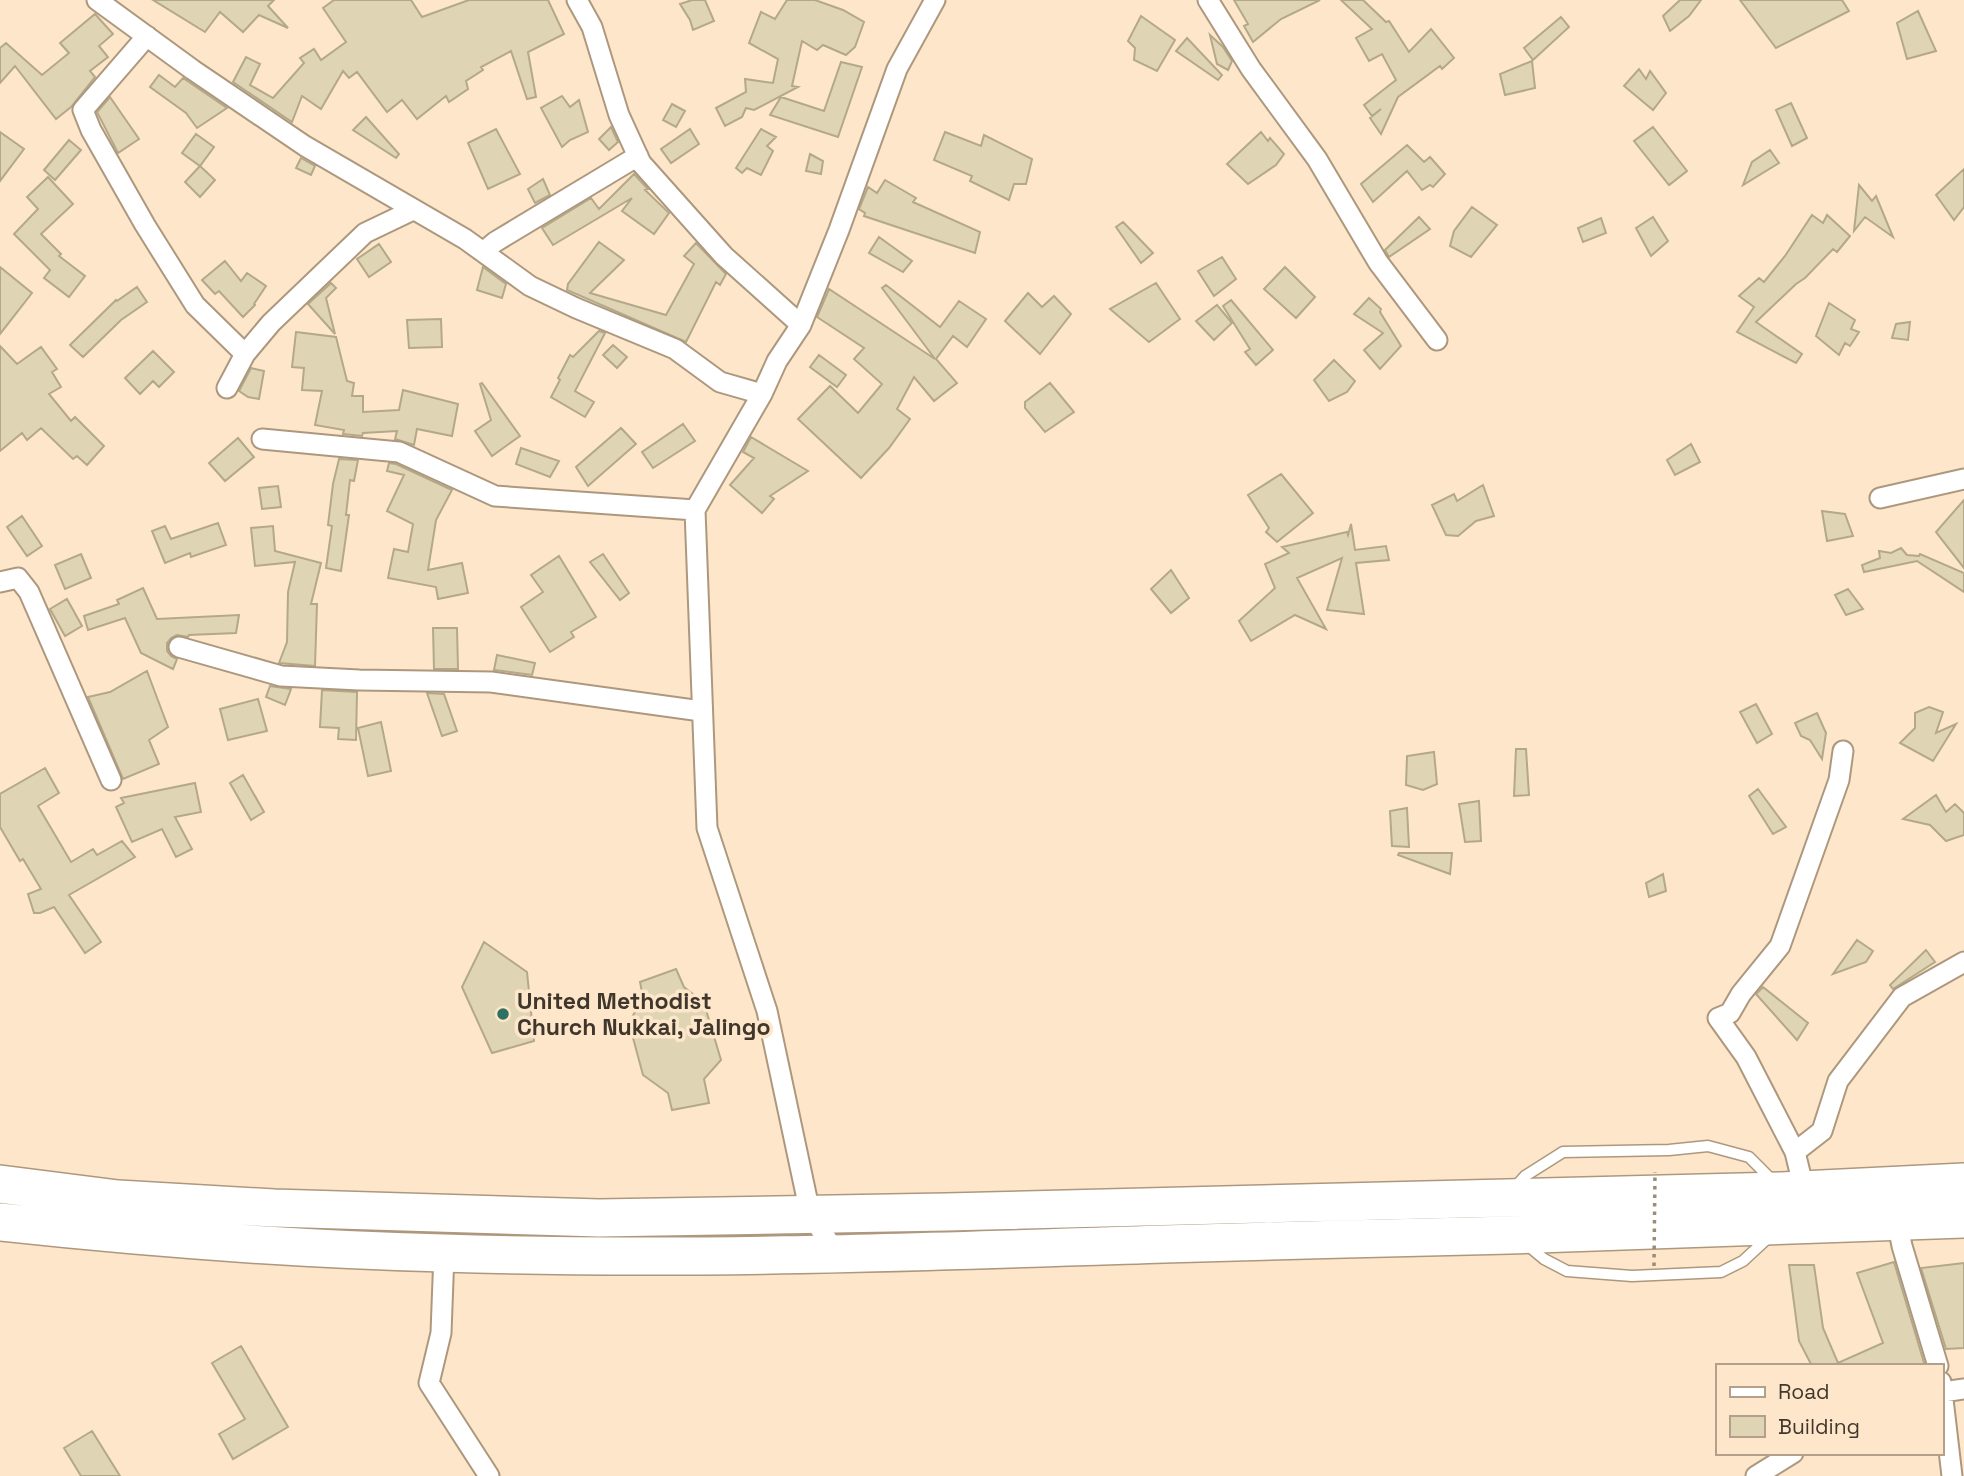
<svg xmlns="http://www.w3.org/2000/svg" width="1964" height="1476" font-family="'Space Grotesk',sans-serif">
<style>
.building{fill:#dfd5b4;stroke:#b3a989;stroke-width:2}
.lines{fill:none;stroke-linecap:round;stroke-linejoin:round}
.lane-casing{stroke:#ad987e;stroke-width:13}
.street-casing{stroke:#ad987e;stroke-width:23}
.highway-casing{stroke:#ad987e;stroke-width:40}
.lane{stroke:#fff;stroke-width:10}
.street{stroke:#fff;stroke-width:19}
.highway{stroke:#fff;stroke-width:37}
.path-bridge{stroke:#9b8b78;stroke-width:3.5;stroke-dasharray:3.5 5;stroke-linecap:butt}
.poi-dot{fill:#2f7161;stroke:#fee6cb;stroke-width:2.5}
.labels{text-anchor:middle;dominant-baseline:central;stroke-width:7;stroke-linejoin:round;paint-order:stroke}
.poi-label{font-size:23px;font-weight:bold;fill:#40372c;stroke:#fee6cb;text-anchor:start}
</style>
<rect width="100%" height="100%" fill="#fee6cb"/>
<path class="building" d="M153,0H274L268,6L288,28L259,15L243,32L220,12L205,32Z
M334,0H411L422,17L469,0H548L564,34L528,52L536,97L527,99L511,51L481,67L483,70L466,81L468,89L449,102L446,96L417,119L402,100L387,112L357,72L349,78L343,71L321,109L302,96L292,122L233,82L246,57L260,64L250,85L273,98L304,63L300,58L314,49L321,60L346,42L323,8Z
M692,0H705L714,21L693,30L690,20L680,4Z
M787,0H815L843,10L864,22L855,47L846,55L823,45L817,50L802,41L792,86L798,87L754,110L746,108L742,117L725,126L716,108L746,92L745,79L773,83L778,59L749,43L761,12L775,19Z
M1234,0H1320L1281,19L1253,42L1244,26L1248,24Z
M1341,0H1363L1386,22L1389,21L1409,52L1431,29L1454,58L1442,69L1440,66L1398,97L1381,134L1370,118L1381,109L1372,116L1364,105L1396,80L1382,54L1369,61L1356,38L1372,29Z
M1680,0H1701L1689,16L1670,31L1663,16Z
M1740,0H1842L1849,11L1776,48Z
M1918,11L1936,51L1907,59L1897,23Z
M95,14L113,34L99,46L108,57L90,71L95,77L71,107L56,119L15,66L0,83V48L6,43L42,75L69,53L60,43Z
M1141,16L1175,40L1157,71L1134,60L1135,48L1128,41Z
M1561,17L1569,27L1533,60L1524,48Z
M1210,35L1223,47L1232,61L1228,70L1217,64Z
M1187,38L1222,75L1218,80L1176,51Z
M1532,61L1535,88L1505,95L1500,74Z
M841,62L862,67L838,137L770,115L781,97L824,111Z
M1639,69L1646,79L1650,71L1666,93L1653,110L1624,86Z
M159,75L175,87L183,78L227,108L197,128L186,113L150,87Z
M562,96L570,107L579,100L588,132L570,140L562,147L541,108Z
M110,97L139,139L118,153L97,112Z
M1791,103L1807,138L1792,146L1776,110Z
M672,104L685,111L676,127L663,120Z
M366,117L399,154L396,158L353,130Z
M611,127L618,142L609,150L599,139Z
M1653,127L1687,171L1669,185L1634,141Z
M496,129L520,174L488,189L468,143Z
M690,129L699,144L671,163L661,149Z
M761,129L776,137L767,146L773,151L761,175L747,168L742,173L736,168Z
M0,132L24,149L0,181Z
M945,132L981,146L984,135L1032,159L1026,184H1014L1009,200L970,181L972,176L934,160Z
M1261,132L1268,141L1270,138L1284,154L1276,165L1248,184L1227,164Z
M196,134L214,147L200,166L182,153Z
M69,140L81,150L55,180L44,170Z
M1407,145L1424,162L1430,157L1445,174L1433,187L1430,185L1422,190L1407,171L1373,202L1361,184Z
M1770,150L1779,163L1743,185L1752,162Z
M810,154L823,161L821,174L806,171Z
M301,158L315,166L311,175L296,168Z
M200,166L215,180L200,197L185,182Z
M1964,169V207L1954,220L1936,195Z
M634,174L648,189L645,190L669,213L654,234L622,211L632,198L553,245L542,228L591,198L599,209Z
M48,177L73,204L41,234L61,254L59,256L85,276L69,297L44,278L50,270L14,234L38,209L27,197Z
M543,179L550,195L535,203L528,189Z
M885,180L916,198L913,202L980,232L975,253L864,216L865,213L859,209L868,187L877,193Z
M1859,185L1872,201L1876,196L1893,237L1865,217L1854,231Z
M1472,207L1497,225L1471,257L1450,246L1454,231Z
M1812,215L1823,223L1827,215L1850,236L1837,252L1833,249L1805,278L1796,284L1756,322L1802,354L1796,363L1737,332L1754,307L1739,296L1759,278L1764,282L1785,256Z
M1419,217L1430,229L1389,257L1385,250Z
M1653,217L1668,241L1651,256L1636,228Z
M1601,218L1606,233L1583,242L1578,228Z
M1123,222L1153,253L1141,263L1116,227Z
M879,237L912,261L903,272L869,253Z
M599,242L624,260L590,293L666,315L694,264L684,256L696,243L726,274L720,285L716,282L686,342L567,290L568,284Z
M379,244L391,262L369,277L357,259Z
M1222,257L1236,279L1214,296L1198,271Z
M225,261L241,281L247,273L266,286L254,304L255,305L243,317L219,291L215,294L202,280Z
M0,267L32,293L0,334Z
M483,267L506,284L502,298L477,290Z
M1285,267L1315,297L1296,318L1264,289Z
M331,283L336,288L326,298L335,334L308,304Z
M1156,283L1180,319L1149,342L1110,309Z
M886,285L940,327L959,301L986,319L967,347L953,336L936,359L957,383L934,401L914,377L897,409L910,419L889,448L861,478L798,419L830,386L858,413L882,384L854,359L864,348L817,317L829,289L935,359L882,288Z
M137,287L147,302L121,320L83,357L70,345L116,300L117,301Z
M1028,293L1042,307L1054,296L1071,314L1040,354L1005,321Z
M1369,298L1381,309L1380,312L1401,346L1380,369L1364,350L1383,333L1354,314Z
M1231,300L1273,350L1256,365L1245,352L1250,349L1223,306Z
M1829,303L1855,320L1851,329L1859,332L1850,346L1845,343L1839,355L1816,336Z
M1217,305L1232,323L1214,340L1196,321Z
M441,319L442,347L409,348L407,320Z
M1910,322L1908,340L1892,338L1896,324Z
M599,331L605,333L575,391L594,402L585,417L551,397L560,380L558,378L570,355L573,357Z
M296,332L336,337L347,381L354,383L352,396H363V412L399,410L403,390L458,404L452,436L417,429L414,445L395,439L397,431L363,433L362,436L343,434L344,430L315,425L322,391L302,390L304,368L292,367Z
M613,345L627,357L617,368L603,355Z
M0,346L17,364L41,347L57,369L52,372L61,387L49,394L71,421L75,417L104,446L87,465L77,456L73,459L41,428L27,440L22,433L0,451Z
M153,351L174,372L159,387L153,381L140,394L125,378Z
M819,355L846,375L837,387L810,367Z
M1334,360L1355,381L1347,392L1329,401L1314,380Z
M251,368L264,371L259,399L248,397L239,391Z
M482,383L520,436L492,456L475,431L491,420L480,384Z
M1050,383L1074,412L1045,432L1025,408V402Z
M683,424L695,441L653,468L642,452Z
M621,428L636,444L588,486L576,467Z
M751,437L808,471L770,496L774,499L762,513L730,485L754,458L743,452Z
M238,438L254,457L225,481L209,463Z
M1691,444L1700,462L1675,475L1667,460Z
M521,448L559,461L550,477L516,464Z
M339,459L358,460L354,481L350,480L346,515H349L341,571L326,568L332,526L328,525L333,484Z
M389,463L396,464L452,490L436,520L428,570L462,563L468,593L438,599L436,587L388,578L394,549L408,552L413,524L387,511L404,475L387,471Z
M1281,474L1313,513L1277,542L1266,532L1269,528L1248,495Z
M1483,485L1494,516L1476,521L1458,536L1446,535L1432,505L1454,494L1457,501Z
M278,486L281,507L262,509L259,488Z
M1964,500V568L1936,532Z
M1822,511L1845,514L1853,536L1827,541Z
M22,516L42,546L27,556L7,527Z
M218,523L226,545L191,557L190,553L165,563L152,531L165,526L171,539Z
M1351,524L1355,550L1386,546L1389,560L1356,563L1364,614L1327,610L1342,558L1297,578L1326,629L1295,615L1251,641L1239,621L1275,588L1265,564L1289,553L1282,547L1347,532L1348,535Z
M273,526L275,551L321,563L311,604H317L315,666L279,663L287,642L288,592L295,562L255,566L251,528Z
M1901,548L1907,555L1919,556L1920,554L1964,573V592L1917,561L1864,572L1862,565L1880,558L1879,551L1891,553Z
M81,554L91,578L65,589L55,565Z
M603,554L629,593L620,600L590,562Z
M559,556L596,617L571,632L574,637L550,652L521,607L543,592L531,575Z
M1171,570L1189,598L1171,613L1151,589Z
M143,588L157,619L239,615L236,633L189,635L188,637L177,635L171,638L167,643V651L171,656L177,659L173,669L141,653L125,618L88,630L84,616L119,604L117,600Z
M1848,589L1863,609L1846,615L1835,595Z
M67,599L82,626L65,636L50,609Z
M433,628H457L458,669H434Z
M497,655L535,663L532,675L494,670Z
M147,671L168,727L149,740L159,764L123,779L88,697L110,692Z
M270,686L291,689L285,705L266,697Z
M322,690L357,692L356,740L338,739L339,728L320,727Z
M427,693L444,694L457,731L442,736Z
M258,699L267,731L228,740L220,709Z
M1756,704L1772,734L1757,743L1740,712Z
M1929,707L1943,712L1936,733L1956,724L1933,761L1900,743L1915,728V713Z
M1817,713L1826,733L1822,759L1810,740L1801,736L1795,723Z
M381,722L391,771L368,776L358,728Z
M1516,749H1526L1529,795L1514,796Z
M1434,752L1437,784L1423,790L1406,785L1407,756Z
M45,768L59,793L38,806L71,862L93,849L97,855L122,841L135,857L69,895L101,942L85,953L54,907L40,913H34L28,894L41,889L23,859L20,861L0,827V794Z
M243,775L264,812L251,820L230,783Z
M195,783L201,812L175,817L192,849L176,857L162,829L132,842L116,807L124,803L121,798Z
M1758,789L1786,827L1773,834L1749,796Z
M1936,795L1946,812L1955,804L1964,813V835L1946,841L1930,825L1903,819Z
M1479,801L1481,841L1465,842L1459,804Z
M1407,808L1409,847L1392,846L1390,811Z
M1399,853H1452L1450,874L1398,855Z
M1663,874L1666,891L1649,897L1646,883Z
M1857,940L1873,951L1866,962L1833,974Z
M484,942L527,972L534,1041L492,1053L462,987Z
M1926,950L1935,962L1893,989L1890,985Z
M676,969L684,987L704,1003L721,1060L704,1079L709,1103L672,1110L668,1093L643,1075L629,1023L643,997L640,982Z
M1763,987L1808,1023L1797,1040L1756,994Z
M1894,1262L1925,1366H1812L1799,1341L1789,1265H1814L1823,1328L1838,1363L1883,1343L1857,1273Z
M1964,1263V1348L1946,1349L1921,1268Z
M241,1346L288,1427L233,1459L219,1434L245,1419L212,1363Z
M92,1431L120,1476H81L64,1448Z"/>
<g class="lines">
<defs>
<path id="lane" d="M1515,1187L1525,1176L1563,1152L1669,1150L1708,1146L1749,1157L1774,1182
M1526,1244L1544,1259L1567,1271L1632,1276L1721,1272L1743,1261L1770,1236"/>
<path id="street" d="M97,0L193,70L305,146L465,239L530,286L576,308L675,349L720,382L762,394
M577,0L592,27L619,115L641,163L724,256L801,325
M1208,0L1251,69L1317,159L1378,262L1437,340
M147,36L83,110L91,130L145,225L195,305L245,354
M483,252L495,242L638,156
M227,388L245,354L271,323L365,233L413,210
M262,439L399,452L495,496L695,510
M1880,498L1964,479
M0,582L18,578L29,592L111,780
M179,647L281,676L359,680L491,682L701,711
M1795,1152L1746,1057L1718,1018L1730,1013L1741,994L1780,946L1839,780L1843,751
M1804,1189L1795,1152L1822,1131L1838,1081L1902,997L1964,962
M1897,1221L1902,1246L1938,1366
M444,1253L441,1333L429,1383L489,1476
M837,1255L810,1213L767,1011L707,828L695,510L762,394L777,361L801,325L839,230L897,69L935,0
M1941,1382L1952,1476
M1943,1392L1964,1389
M1756,1476L1793,1453"/>
<path id="highway" d="M0,1184L118,1199L274,1208L599,1218L946,1212L1781,1191L1964,1182
M0,1222C147,1238 295,1249 443,1253C684,1261 924,1252 1164,1244C1279,1240 1395,1238 1510,1235C1661,1231 1813,1223 1964,1219"/>
</defs>
<use href="#lane" class="lane-casing"/>
<use href="#street" class="street-casing"/>
<use href="#highway" class="highway-casing"/>
<use href="#lane" class="lane"/>
<use href="#street" class="street"/>
<use href="#highway" class="highway"/>
<path class="path-bridge" d="M1654,1266L1655,1172"/>
</g>
<circle class="poi-dot" cx="503" cy="1014" r="7"/>
<g class="labels">
<g class="poi-label">
<text x="517" y="1001">United Methodist<tspan x="517" dy="26">Church Nukkai, Jalingo</tspan></text>
</g>
</g>
<rect x="1716" y="1364" width="228" height="91" fill="#fee6cb" stroke="#b2a08b" stroke-width="2"/>
<rect x="1730" y="1387" width="35" height="10" fill="#ffffff" stroke="#b2a08b" stroke-width="2"/>
<text x="1778" y="1399" font-size="21" fill="#40372c">Road</text>
<rect x="1730" y="1416" width="35" height="21" fill="#dfd5b4" stroke="#b2a08b" stroke-width="2"/>
<text x="1778" y="1434" font-size="21" fill="#40372c">Building</text>
</svg>
